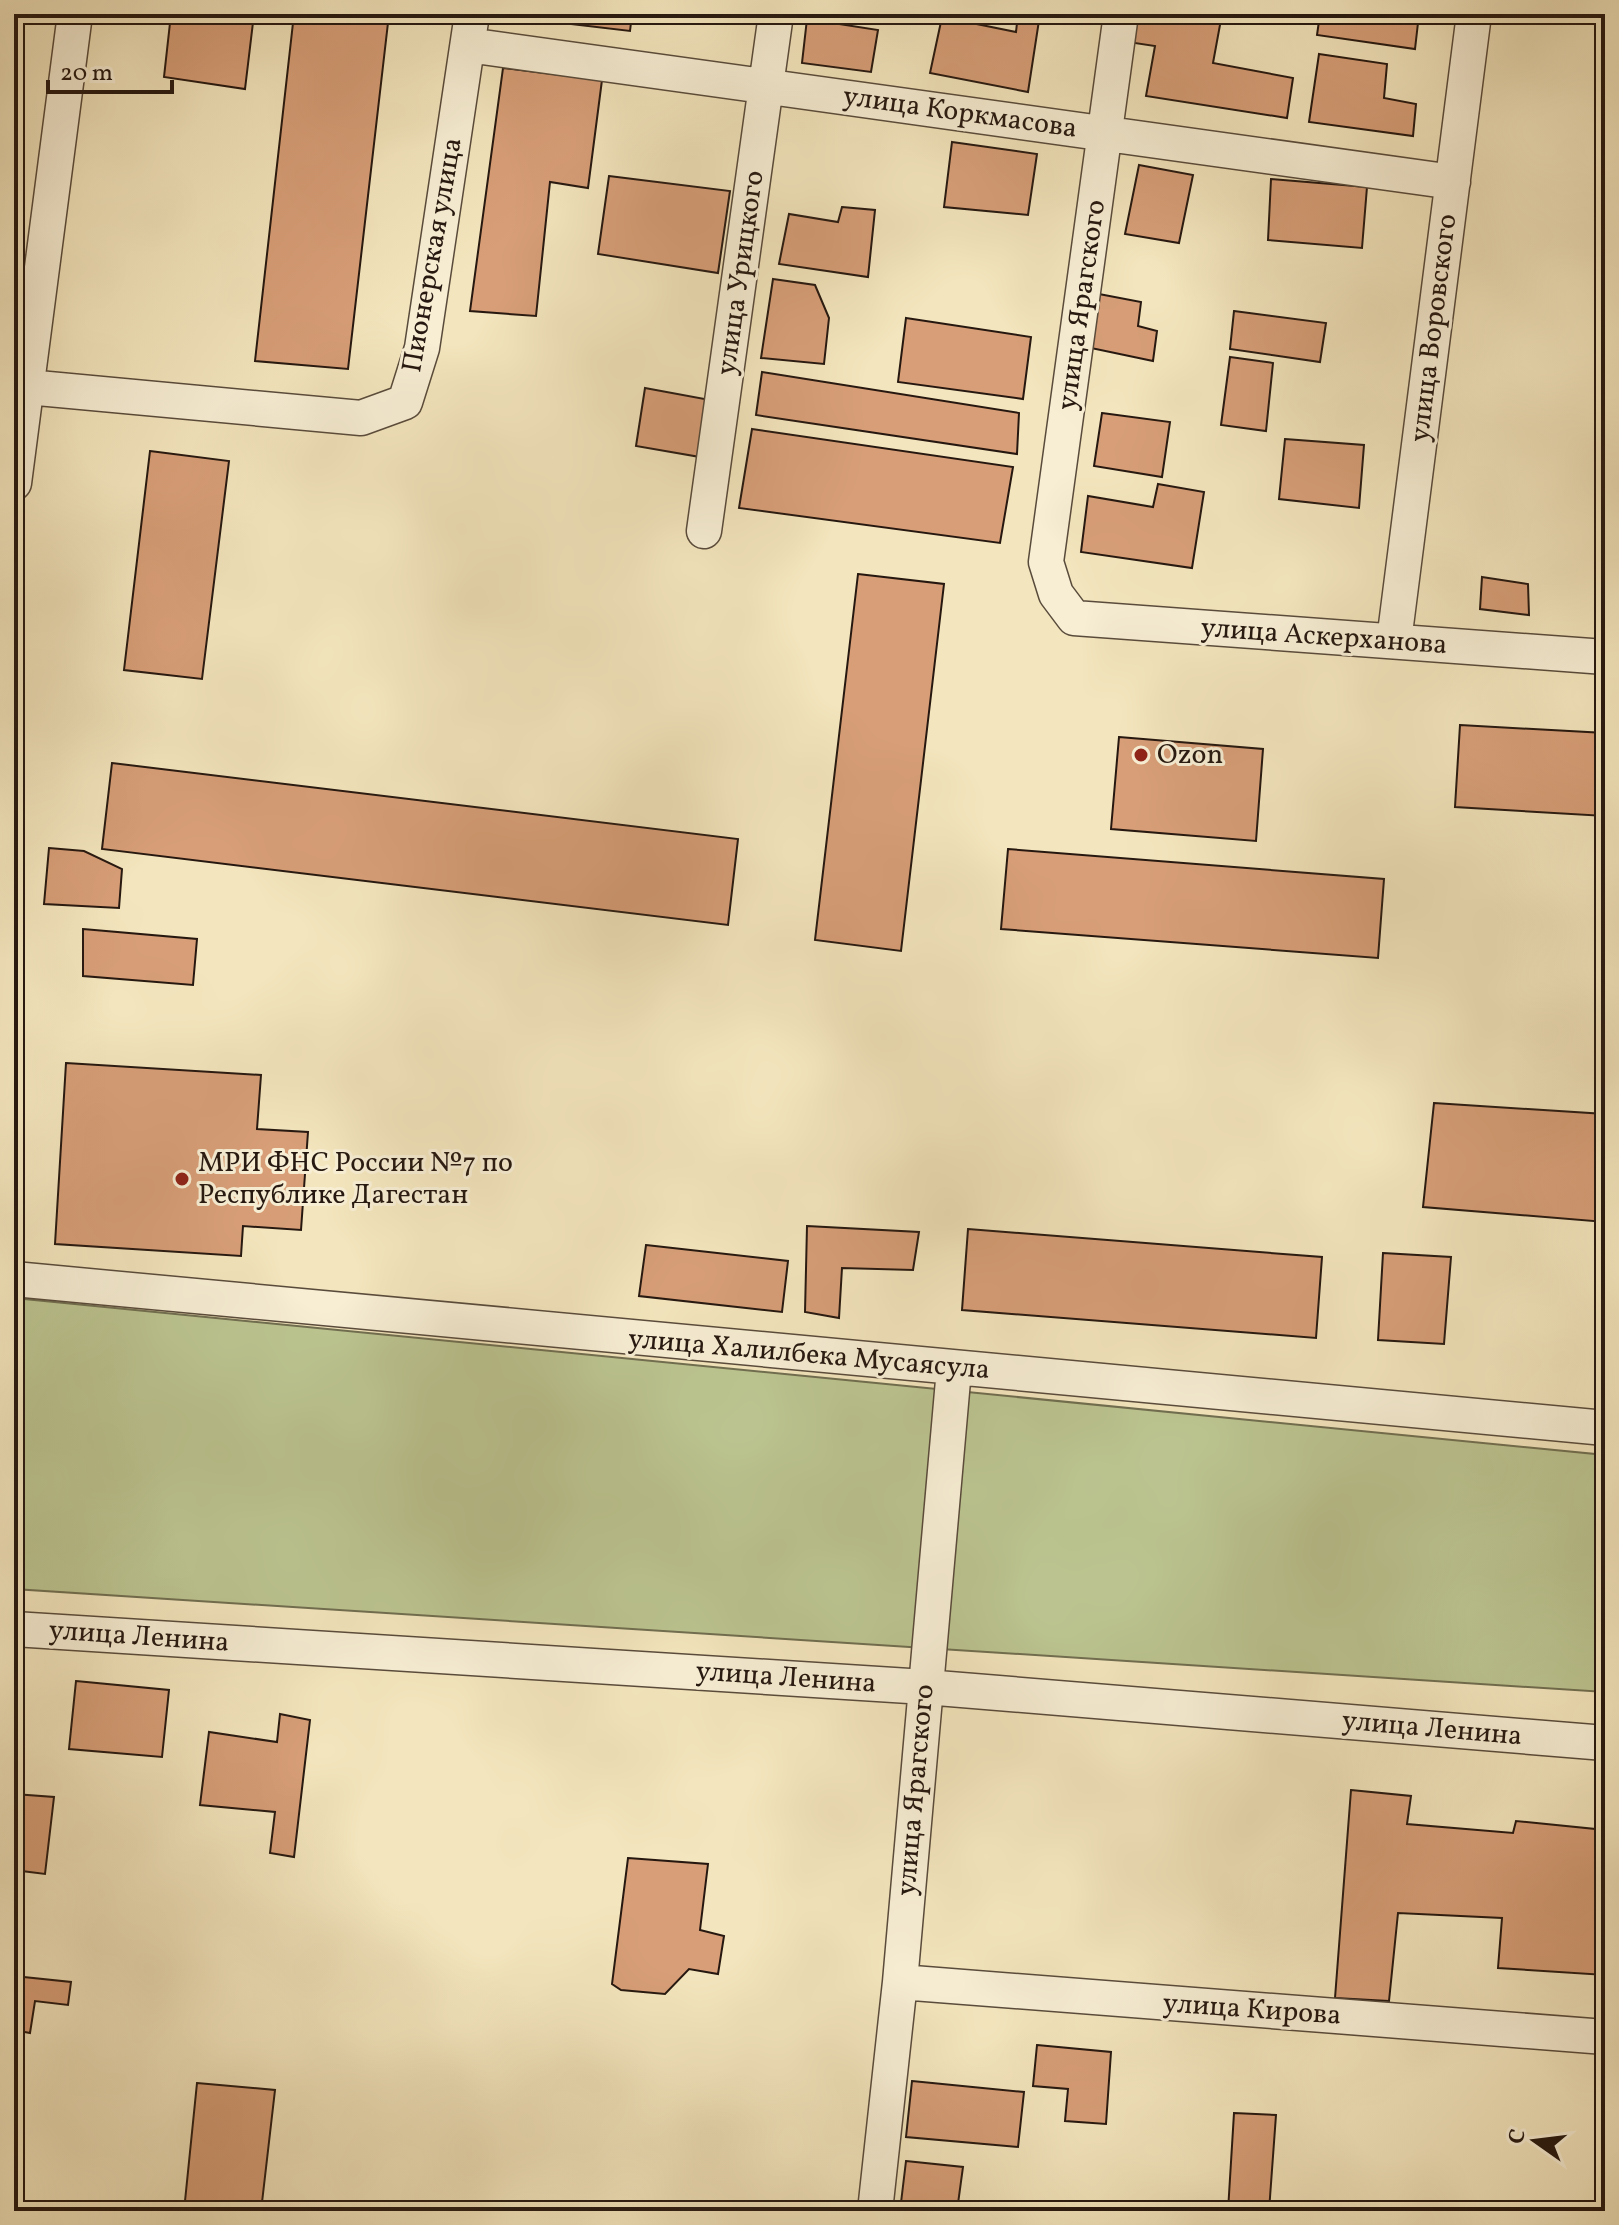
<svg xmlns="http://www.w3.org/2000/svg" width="1619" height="2225" font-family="Vollkorn,serif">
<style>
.green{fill:#bbc490;stroke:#706e50;stroke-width:2}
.building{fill:#d79e77;stroke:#261810;stroke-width:2}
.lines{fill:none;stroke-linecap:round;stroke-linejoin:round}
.street-casing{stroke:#594b3b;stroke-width:37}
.street{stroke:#f7eed4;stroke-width:34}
.poi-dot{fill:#8f2418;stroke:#f7eed4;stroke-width:3}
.labels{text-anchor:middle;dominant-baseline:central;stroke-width:6;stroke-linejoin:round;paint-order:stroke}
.street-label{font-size:28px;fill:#261810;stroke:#f7eed4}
.poi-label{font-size:28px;fill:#261810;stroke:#f7eed4;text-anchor:start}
</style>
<rect width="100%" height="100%" fill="#f3e5bd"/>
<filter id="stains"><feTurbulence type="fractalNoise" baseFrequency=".0025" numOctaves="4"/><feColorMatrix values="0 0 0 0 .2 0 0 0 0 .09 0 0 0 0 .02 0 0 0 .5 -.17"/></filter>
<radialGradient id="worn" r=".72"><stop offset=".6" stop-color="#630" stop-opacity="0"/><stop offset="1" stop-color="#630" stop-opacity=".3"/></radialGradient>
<path class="green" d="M14,1298L1605,1455V1692L14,1589Z"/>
<path class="building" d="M171,14H254L245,89L164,77Z
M294,14H389L348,369L255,361Z
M512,14H632L630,31L512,17Z
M1018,14H1040L1028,92L930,73L942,17L1016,32Z
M1133,14H1222L1213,63L1293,78L1287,118L1146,96L1155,46L1128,42Z
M1320,14H1419L1415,49L1317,35Z
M807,19L878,30L871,72L802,63Z
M1319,54L1387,64L1384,98L1416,104L1413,136L1309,122Z
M503,68L602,80L588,188L550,182L536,316L470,311Z
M952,142L1037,154L1028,215L944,207Z
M1139,165L1193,175L1179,243L1125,234Z
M609,176L730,191L718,273L598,254Z
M1271,179L1367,187L1362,248L1268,240Z
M842,207L875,210L868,277L779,264L789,214L838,222Z
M773,279L815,285L829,318L824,364L761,358Z
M1099,294L1141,302L1138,326L1157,331L1153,361L1091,348Z
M1234,311L1326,323L1320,362L1230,349Z
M906,318L1031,337L1023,399L898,382Z
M1230,357L1273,363L1266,431L1221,425Z
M762,372L1019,413L1017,454L756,415Z
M645,388L710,400L700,457L636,446Z
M1102,413L1170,422L1162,477L1094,466Z
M752,429L1013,467L1000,543L739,508Z
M1285,439L1364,445L1359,508L1279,499Z
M150,451L229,461L202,679L124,670Z
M1158,484L1204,492L1192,568L1081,552L1088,496L1153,507Z
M858,574L944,584L901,951L815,940Z
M1482,577L1528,584L1529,615L1480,609Z
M1460,725L1605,733V816L1455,807Z
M1119,737L1263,749L1256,841L1111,829Z
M112,763L738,839L728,925L102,849Z
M49,848L84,851L122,869L119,908L44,904Z
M1008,849L1384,879L1378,958L1001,929Z
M83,929L197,939L193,985L83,976Z
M66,1063L261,1075L257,1129L308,1132L301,1230L243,1226L241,1256L55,1244Z
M1434,1103L1605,1114V1222L1423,1207Z
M807,1226L919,1232L913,1270L842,1268L839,1318L805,1312Z
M968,1229L1322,1257L1316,1338L962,1310Z
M646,1245L788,1261L782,1312L639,1296Z
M1383,1253L1451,1257L1444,1344L1378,1340Z
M76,1681L169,1690L162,1757L69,1749Z
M280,1714L310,1720L294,1857L270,1853L275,1812L200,1805L209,1732L277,1742Z
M1351,1790L1411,1796L1407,1824L1513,1833L1516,1821L1605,1830V1975L1498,1968L1502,1918L1398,1913L1389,2001L1335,1998Z
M14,1794L54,1797L45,1874L14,1870Z
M628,1858L708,1864L700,1930L724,1936L718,1974L689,1969L665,1994L621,1990L612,1984Z
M14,1976L71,1982L68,2005L35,2001L30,2033L14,2030Z
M1037,2045L1111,2052L1106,2124L1065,2121L1068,2089L1033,2086Z
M912,2081L1024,2092L1018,2147L906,2137Z
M197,2083L275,2090L261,2211H184Z
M1234,2113L1276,2115L1269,2211H1228Z
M906,2161L963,2167L957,2211H900Z
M1042,2203L1116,2210V2211H1041Z
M1121,2205L1211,2211H1120Z"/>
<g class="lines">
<defs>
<path id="street" d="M1121,14L1046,562L1056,594L1074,618L1605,657
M468,45L1453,182
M27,387L361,418L405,402L422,348L472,14
M14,483L75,14
M704,531L776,14
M1394,641L1474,14
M14,1279L1605,1428
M14,1629L925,1687L1605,1743
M900,1982L1605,2037
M875,2211L900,1982L954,1369"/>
</defs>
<use href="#street" class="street-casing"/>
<use href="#street" class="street"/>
</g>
<g class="poi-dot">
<circle cx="1141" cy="755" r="8"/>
<circle cx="182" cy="1179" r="8"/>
</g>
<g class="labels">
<g class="street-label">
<text transform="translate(960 113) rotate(8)">улица Коркмасова</text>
<text transform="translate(433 255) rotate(-80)">Пионерская улица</text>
<text transform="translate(741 273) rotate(-82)">улица Урицкого</text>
<text transform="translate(1082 305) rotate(-82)">улица Ярагского</text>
<text transform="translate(1434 328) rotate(-83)">улица Воровского</text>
<text transform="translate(1324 637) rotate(4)">улица Аскерханова</text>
<text transform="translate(809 1355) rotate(5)">улица Халилбека Мусаясула</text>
<text transform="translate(139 1637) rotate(4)">улица Ленина</text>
<text transform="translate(786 1678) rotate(4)">улица Ленина</text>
<text transform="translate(1432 1729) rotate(5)">улица Ленина</text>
<text transform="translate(916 1790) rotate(-85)">улица Ярагского</text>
<text transform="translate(1252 2010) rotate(4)">улица Кирова</text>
</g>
<g class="poi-label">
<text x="1157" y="755">Ozon</text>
<text x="198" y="1163">МРИ ФНС России №7 по<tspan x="198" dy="32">Республике Дагестан</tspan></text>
</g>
</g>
<rect width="1619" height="2225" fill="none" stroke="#f3e5bd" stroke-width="48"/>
<rect x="16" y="16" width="1587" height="2193" fill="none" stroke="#261810" stroke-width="4"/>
<rect x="24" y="24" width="1571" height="2177" fill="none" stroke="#261810" stroke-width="2"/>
<g transform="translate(1535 2141) rotate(284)" stroke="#f7eed4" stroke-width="6" paint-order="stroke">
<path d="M0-6L14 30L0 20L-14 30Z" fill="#261810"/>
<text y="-12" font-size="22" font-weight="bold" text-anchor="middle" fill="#261810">С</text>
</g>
<path d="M48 80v12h124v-12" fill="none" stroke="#261810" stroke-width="4"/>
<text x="60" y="80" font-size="24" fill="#261810" stroke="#f7eed4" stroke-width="6" paint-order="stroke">20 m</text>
<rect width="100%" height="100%" filter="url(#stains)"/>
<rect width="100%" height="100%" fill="url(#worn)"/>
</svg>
